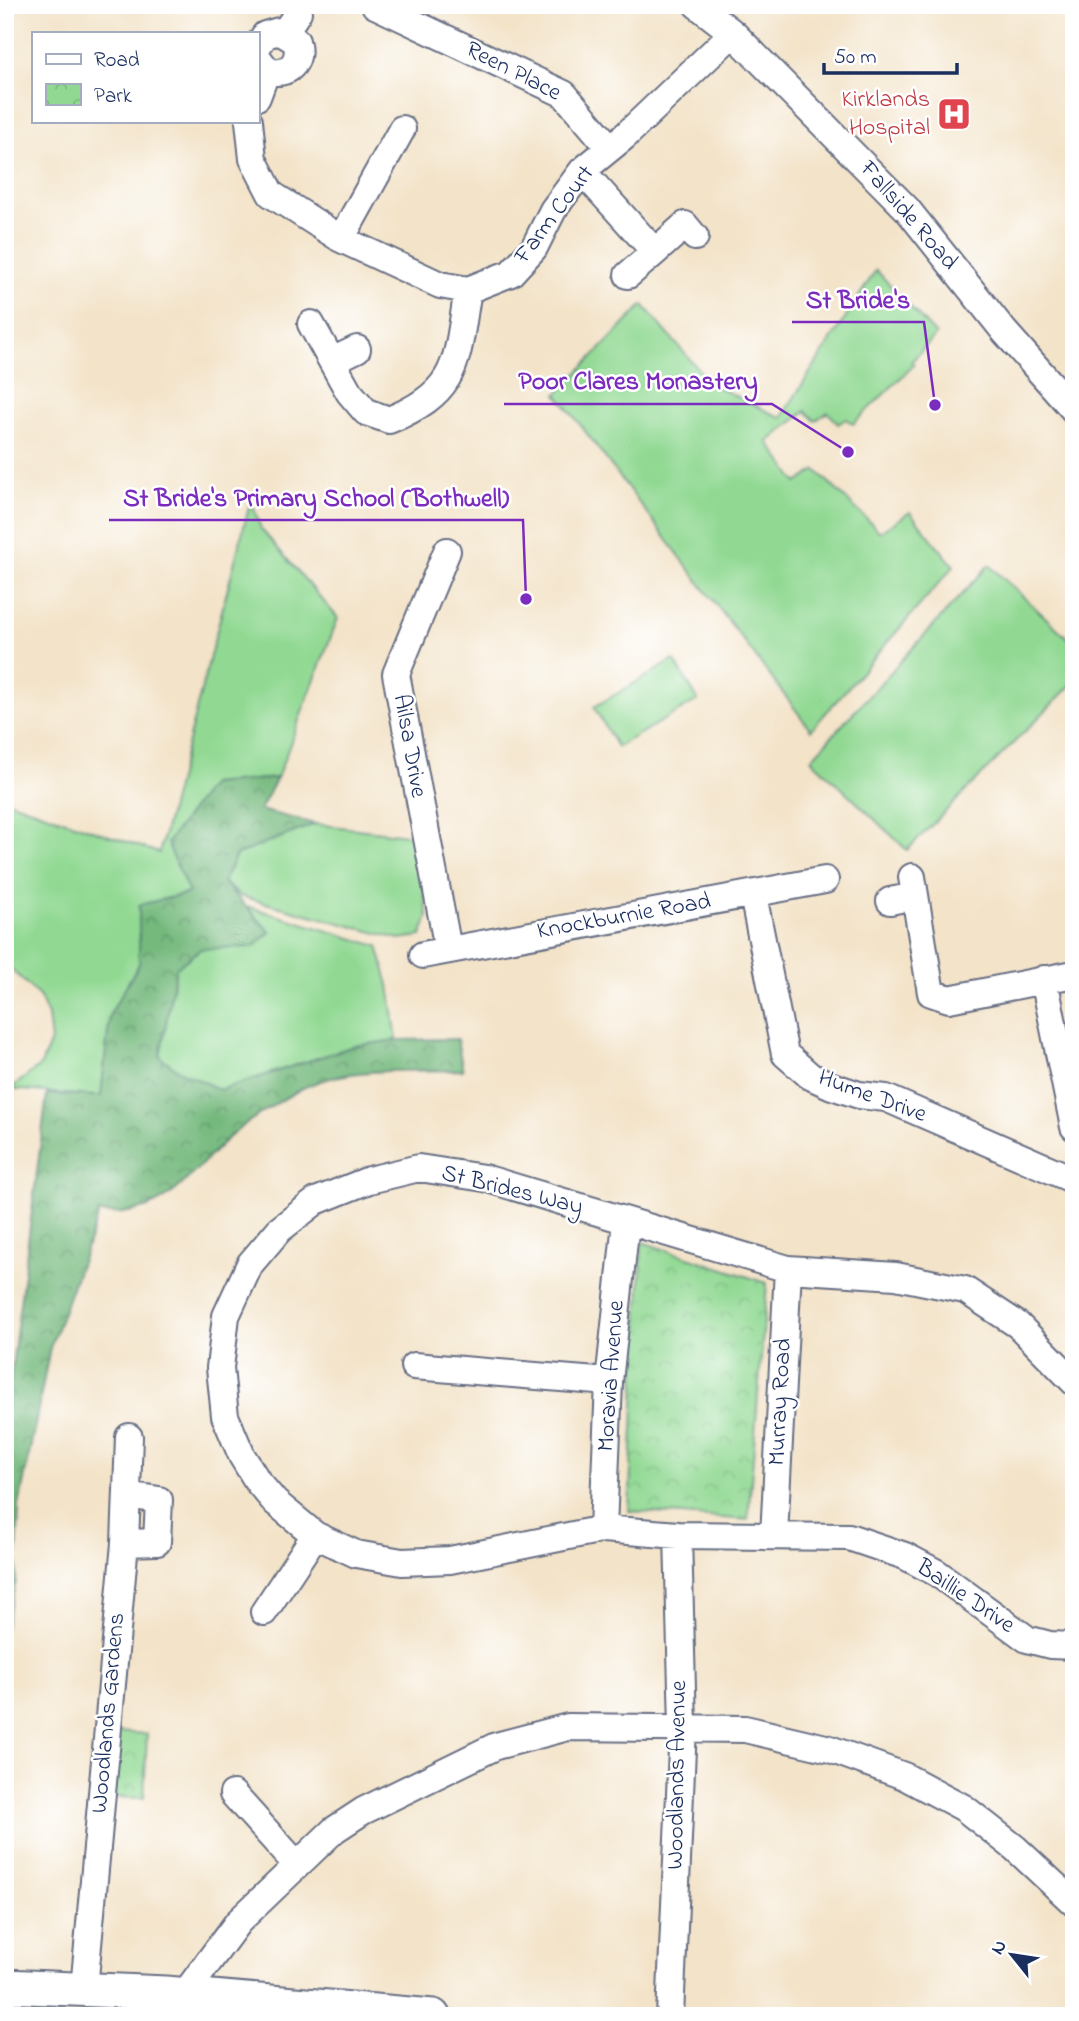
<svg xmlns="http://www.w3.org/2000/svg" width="1079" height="2021" font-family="'Indie Flower',sans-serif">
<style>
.green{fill:#91d993;stroke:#568478;stroke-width:2}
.forest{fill:url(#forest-crowns);stroke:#48746e;stroke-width:2}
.park{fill:url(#park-crowns);stroke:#568478;stroke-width:2}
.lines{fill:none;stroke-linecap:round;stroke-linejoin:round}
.minor-casing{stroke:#676e83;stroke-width:30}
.major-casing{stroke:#676e83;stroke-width:37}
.minor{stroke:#fff;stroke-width:26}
.major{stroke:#fff;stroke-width:33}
.labels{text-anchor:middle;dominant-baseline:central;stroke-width:5;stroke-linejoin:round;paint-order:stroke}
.street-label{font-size:24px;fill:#1b2f5e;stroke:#fff}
.health-label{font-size:24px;fill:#be3a42;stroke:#fff;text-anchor:end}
.leader{fill:none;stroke:#7b2cbf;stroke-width:2.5}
.callout-dot{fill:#7b2cbf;stroke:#fff;stroke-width:2.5}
.callout-label{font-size:26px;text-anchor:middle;font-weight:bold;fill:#7b2cbf;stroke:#fff;stroke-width:5;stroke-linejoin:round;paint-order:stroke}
</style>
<defs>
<pattern id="forest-crowns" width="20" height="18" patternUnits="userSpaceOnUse" patternTransform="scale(1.75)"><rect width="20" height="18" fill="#74b97d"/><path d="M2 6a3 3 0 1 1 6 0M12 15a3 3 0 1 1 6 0" fill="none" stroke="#5e976a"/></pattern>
<pattern id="park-crowns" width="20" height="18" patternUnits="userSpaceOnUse" patternTransform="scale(1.75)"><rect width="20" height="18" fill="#91d993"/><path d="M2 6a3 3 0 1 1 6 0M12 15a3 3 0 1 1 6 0" fill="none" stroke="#7cbb81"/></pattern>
</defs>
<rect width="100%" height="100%" fill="#fff"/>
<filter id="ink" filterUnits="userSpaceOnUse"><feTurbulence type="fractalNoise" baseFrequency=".0143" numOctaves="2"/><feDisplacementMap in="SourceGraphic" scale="14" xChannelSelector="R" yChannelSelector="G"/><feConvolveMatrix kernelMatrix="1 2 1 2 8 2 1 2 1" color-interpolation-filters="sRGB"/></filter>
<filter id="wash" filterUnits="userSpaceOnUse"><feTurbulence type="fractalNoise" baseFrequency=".00686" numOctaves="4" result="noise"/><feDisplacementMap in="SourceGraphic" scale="28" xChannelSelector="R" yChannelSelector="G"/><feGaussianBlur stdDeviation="1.57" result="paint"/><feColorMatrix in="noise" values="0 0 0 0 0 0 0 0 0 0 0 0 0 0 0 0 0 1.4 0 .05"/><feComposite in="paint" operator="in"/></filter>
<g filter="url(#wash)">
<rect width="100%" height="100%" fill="#f3e3c8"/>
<path class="green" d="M876,270L936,335L911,362L914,365L853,424L846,419L838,424L828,412L815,421L806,411L768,442L797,483L816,470L880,532L910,512L954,566L811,730L557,394L643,305L711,384L781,418Z
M251,499L261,529L338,618L277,778L211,784L189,894L139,905V964L110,1014L101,1097L10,1089L41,1065L51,1041L48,1016L40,997L5,963V800L159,853Z
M989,565L1074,644V682L907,850L811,759Z
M674,660L698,700L617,747L594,707Z
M315,824L415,836L428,917L421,936L399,939L240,896L223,882L236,855Z
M246,906L378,946L389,985L397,1040L354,1046L220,1090L180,1071L159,1057L176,968L200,949L270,932Z"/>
<path class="forest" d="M277,778L260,810L315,824L236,855L223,882L270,932L254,947L200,949L176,968L160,1057L180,1071L220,1090L354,1046L397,1040L457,1039L463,1070C412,1072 348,1065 301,1089C279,1101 244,1123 226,1140C184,1179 165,1219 99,1213L50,1348L19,1506L16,1581L5,1628V1420L47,1094L101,1096L110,1014L139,964V905L189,893L167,843L211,784Z"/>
<path class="park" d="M642,1242L767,1283L748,1520L629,1511Z
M116,1732L147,1734L144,1798L113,1797Z"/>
</g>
<g filter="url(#ink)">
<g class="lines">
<defs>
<path id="minor" d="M375,5L564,94L610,148
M697,5L733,33L907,209L1004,331L1074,410
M285,32L298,12L297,5
M257,47L265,35L279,31L296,41C303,62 287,78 267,70L257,57
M257,97L267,70
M249,121L253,159L271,194L341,239L440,285L468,290L511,273L534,248L553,210L582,171L625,136L733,33
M582,171L655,252L685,225L695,237
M341,239L402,129
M628,275L655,252
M311,324L349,392L366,412L389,420C462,391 456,358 468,290
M332,361L357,349
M447,551L396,674L448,949
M912,877L931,993L949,999L1074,974
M753,895L785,1054L810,1076L832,1086L859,1095L886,1098L1074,1180
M890,901L915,896
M423,955L825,880
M1044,979L1074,1127
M414,1366L609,1382
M1074,1382L1018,1325L965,1290L896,1276L788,1269L484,1178L419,1168L369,1180L316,1201L279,1230L250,1264L226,1316L220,1368L225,1416L242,1456L258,1482L275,1502L315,1535L356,1554L402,1562L450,1560L603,1529L678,1535L849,1537L905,1556L937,1573L1027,1639L1050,1645L1074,1646
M603,1529L609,1382L626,1222
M774,1536L788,1269
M125,1543L157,1542L159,1500L127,1495
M264,1612L315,1535
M233,1794L297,1865
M84,1989L125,1543L129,1437
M184,1995L238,1922L334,1830L363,1811L496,1746L568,1727L745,1729L830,1749L904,1776L964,1808L1015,1848L1074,1903
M670,2016L683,1727L678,1535"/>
<path id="major" d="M5,1986L166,1993L433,2016"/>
</defs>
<use href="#minor" class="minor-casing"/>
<use href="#major" class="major-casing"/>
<use href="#minor" class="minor"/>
<use href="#major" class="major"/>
</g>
</g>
<defs>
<symbol id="hospital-square" viewBox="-11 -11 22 22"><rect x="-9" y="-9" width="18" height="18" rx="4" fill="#e0444e" stroke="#fff"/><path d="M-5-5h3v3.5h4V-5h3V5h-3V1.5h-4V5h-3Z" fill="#fff"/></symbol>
</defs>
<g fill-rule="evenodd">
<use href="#hospital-square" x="935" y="95" width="38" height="38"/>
</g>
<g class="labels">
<g class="street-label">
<text transform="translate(513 72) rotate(27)">Reen Place</text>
<text transform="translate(555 215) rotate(-53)">Farm Court</text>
<text transform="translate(908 216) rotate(49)">Fallside Road</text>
<text transform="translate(409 746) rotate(80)">Ailsa Drive</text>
<text transform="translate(624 917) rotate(-10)">Knockburnie Road</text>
<text transform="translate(872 1097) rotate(20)">Hume Drive</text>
<text transform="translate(512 1191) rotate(14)">St Brides Way</text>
<text transform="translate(612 1376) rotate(-86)">Moravia Avenue</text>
<text transform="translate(781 1402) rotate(-87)">Murray Road</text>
<text transform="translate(965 1597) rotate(34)">Baillie Drive</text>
<text transform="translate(109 1713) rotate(-85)">Woodlands Gardens</text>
<text transform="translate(678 1775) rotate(-89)">Woodlands Avenue</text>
</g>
<g class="health-label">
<text x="930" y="100">Kirklands<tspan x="930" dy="28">Hospital</tspan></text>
</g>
</g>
<path class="leader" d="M935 405L924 322H792M848 452L772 404H504M526 599L523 520H109"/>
<g class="callout-dot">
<circle cx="935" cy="405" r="7"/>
<circle cx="848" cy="452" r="7"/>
<circle cx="526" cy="599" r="7"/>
</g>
<g class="callout-label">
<text x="858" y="308">St Bride's</text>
<text x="638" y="389">Poor Clares Monastery</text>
<text x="316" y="506">St Bride's Primary School (Bothwell)</text>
</g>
<rect width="1079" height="2021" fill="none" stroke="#fff" stroke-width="28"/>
<rect x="32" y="32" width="228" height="91" fill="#ffffff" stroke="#a4acbf" stroke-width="2"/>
<rect x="46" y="54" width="35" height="10" fill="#ffffff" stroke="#a4acbf" stroke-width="2"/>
<text x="94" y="66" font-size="21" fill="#1b2f5e">Road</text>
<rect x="46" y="84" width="35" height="21" fill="url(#park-crowns)" stroke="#a4acbf" stroke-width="2"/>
<text x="94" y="102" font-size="21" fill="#1b2f5e">Park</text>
<g transform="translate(1012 1955) rotate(300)" stroke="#ffffff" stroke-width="5" paint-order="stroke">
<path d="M0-5L12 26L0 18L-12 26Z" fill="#1b2f5e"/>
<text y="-10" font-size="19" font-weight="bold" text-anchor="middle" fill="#1b2f5e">N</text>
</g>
<path d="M824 63v10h133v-10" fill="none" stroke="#1b2f5e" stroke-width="3.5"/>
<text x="834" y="63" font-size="21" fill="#1b2f5e" stroke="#ffffff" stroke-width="5" paint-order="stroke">50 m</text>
</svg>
